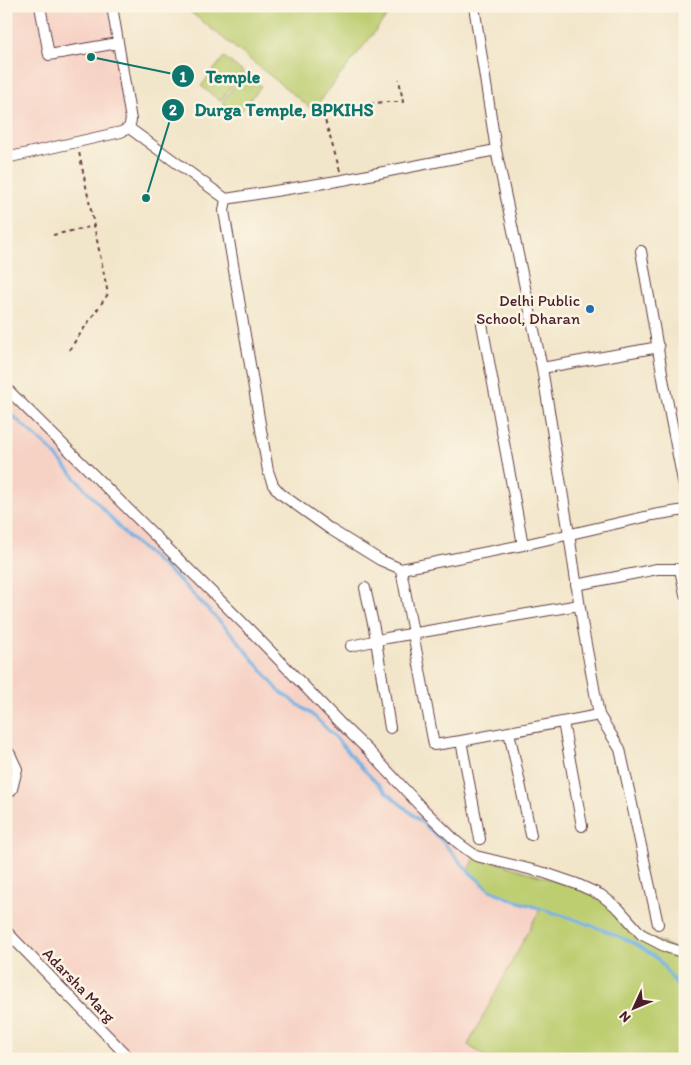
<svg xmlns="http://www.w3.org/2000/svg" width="691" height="1065" font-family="Itim,sans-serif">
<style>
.built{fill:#f6d2c5}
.green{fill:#bdce71;stroke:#84764e}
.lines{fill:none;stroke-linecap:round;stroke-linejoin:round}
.stream{stroke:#71b1e4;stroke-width:3}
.minor-casing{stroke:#633d43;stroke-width:12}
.path{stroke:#633d43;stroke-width:2;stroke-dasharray:4 4;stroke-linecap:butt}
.minor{stroke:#fff;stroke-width:10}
.poi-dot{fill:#1f6fb2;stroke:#fcf5e5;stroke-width:2}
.labels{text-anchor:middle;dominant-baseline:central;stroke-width:5;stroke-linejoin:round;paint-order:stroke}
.poi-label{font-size:16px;fill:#4a1f2b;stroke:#fcf5e5;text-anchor:end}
.street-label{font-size:16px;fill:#4a1f2b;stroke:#fcf5e5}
.leader{fill:none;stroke:#0f766e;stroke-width:2}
.callout-dot{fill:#0f766e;stroke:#fcf5e5;stroke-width:2}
.mark-label{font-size:15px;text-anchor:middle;font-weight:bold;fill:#fff}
.callout-label{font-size:18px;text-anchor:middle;font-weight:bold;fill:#0f766e;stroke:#fcf5e5;stroke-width:5;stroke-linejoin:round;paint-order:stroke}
</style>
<rect width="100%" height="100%" fill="#fcf5e5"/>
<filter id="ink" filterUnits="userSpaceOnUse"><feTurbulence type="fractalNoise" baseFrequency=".02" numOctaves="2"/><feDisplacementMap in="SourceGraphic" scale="10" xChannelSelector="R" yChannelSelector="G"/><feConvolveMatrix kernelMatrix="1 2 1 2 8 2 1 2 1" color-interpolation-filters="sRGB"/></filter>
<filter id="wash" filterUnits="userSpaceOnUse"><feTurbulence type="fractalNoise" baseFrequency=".0096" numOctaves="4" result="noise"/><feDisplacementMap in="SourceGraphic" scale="20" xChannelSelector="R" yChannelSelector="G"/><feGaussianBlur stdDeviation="1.12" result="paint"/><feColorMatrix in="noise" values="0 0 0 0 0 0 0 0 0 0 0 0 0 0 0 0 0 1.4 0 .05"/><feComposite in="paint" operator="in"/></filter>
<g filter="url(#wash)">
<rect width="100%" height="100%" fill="#f2e6ca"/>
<path class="built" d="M6,6H112L129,128L6,158Z
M6,388L476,856L468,871L490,890L513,900L540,909L468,1045L489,1059H130L6,933Z"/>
<path class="green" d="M183,6H395L313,110Z
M224,57L243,72L220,101L201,86Z
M245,73L261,86L238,115L222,102Z
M476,856L601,895L641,934L685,953V1059H489L468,1045L540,909L513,900L490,890L468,871Z"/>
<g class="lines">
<path class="stream" d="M6,410L50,449L126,535L179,580L233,635L279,691L314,716L336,738L363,769L386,792L417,818L443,842L468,871L490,890L513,900L571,918L601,929L634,943L658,959L672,978L685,999"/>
</g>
</g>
<g filter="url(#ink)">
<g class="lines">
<defs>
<path id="minor" d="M40,6L49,55L118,43
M474,6L496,150L542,368L569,534L583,628L599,715L620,749L658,924
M129,128L226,199L343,180L496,150
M6,158L121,132L129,128L131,120L112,6
M226,199L224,211L268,471L273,485L281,494L330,529L380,560L401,569L523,545L653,515L685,510
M641,251L664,384L685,491
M482,324L523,545
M542,368L659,347
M6,388L250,630L339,722L369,751L422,808L458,843L476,856L545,873L577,884L601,895L619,909L641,934L666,947L685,953
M401,569L434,745L461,741L599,715
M680,569L685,594
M576,585L657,569H685
M365,588L374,628L390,728
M351,646L387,638L579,605
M563,722L582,826
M509,732L531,835
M461,741L480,839
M6,750L10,754L17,769L12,789L6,796
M6,931L130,1059"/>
</defs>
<use href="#minor" class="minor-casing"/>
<path class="path" d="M340,171L322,110L383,102H403L399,79
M53,235L94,226
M69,350L108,294L79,152"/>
<use href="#minor" class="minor"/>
</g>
</g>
<circle class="poi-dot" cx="590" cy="309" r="5"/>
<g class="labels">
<g class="poi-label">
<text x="580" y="300">Delhi Public<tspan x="580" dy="18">School, Dharan</tspan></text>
</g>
<g class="street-label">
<text transform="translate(79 985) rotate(46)">Adarsha Marg</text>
</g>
</g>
<path class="leader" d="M91 57L183 76M146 198L173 110"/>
<g class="callout-dot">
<circle cx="91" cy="57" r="5"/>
<circle cx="146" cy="198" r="5"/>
<circle cx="183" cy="76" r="12"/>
<circle cx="173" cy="110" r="12"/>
</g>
<g class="mark-label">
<text x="183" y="82">1</text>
<text x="173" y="115">2</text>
</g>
<g class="callout-label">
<text x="233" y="83">Temple</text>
<text x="284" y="116">Durga Temple, BPKIHS</text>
</g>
<rect width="691" height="1065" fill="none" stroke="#fcf5e5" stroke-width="25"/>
<g transform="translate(634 1008) rotate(226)" stroke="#fcf5e5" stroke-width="4" paint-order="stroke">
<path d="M0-4L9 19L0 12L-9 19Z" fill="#4a1f2b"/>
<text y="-8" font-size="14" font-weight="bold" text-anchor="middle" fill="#4a1f2b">N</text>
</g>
</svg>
